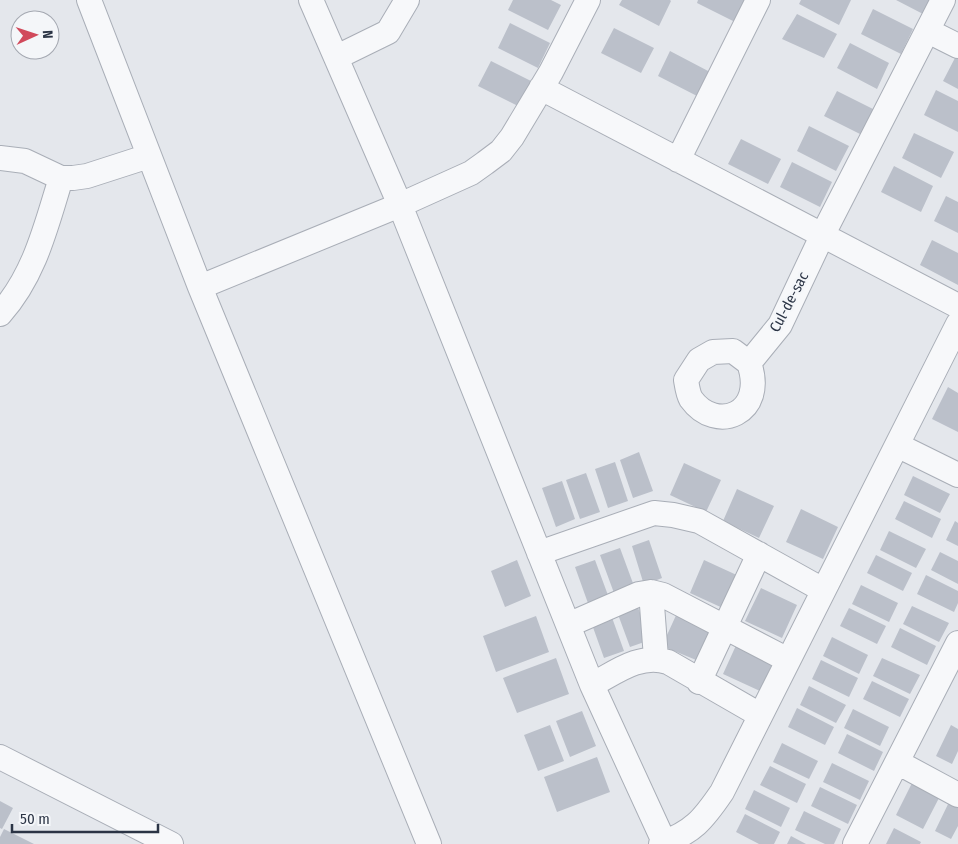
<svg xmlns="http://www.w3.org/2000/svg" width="958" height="844" font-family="'Fira Sans Condensed',sans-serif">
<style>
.building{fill:#bbc0ca}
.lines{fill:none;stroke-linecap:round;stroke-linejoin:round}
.minor-casing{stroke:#a9aeb7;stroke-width:26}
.minor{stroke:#f7f8fa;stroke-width:24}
.labels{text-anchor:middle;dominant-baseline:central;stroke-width:5;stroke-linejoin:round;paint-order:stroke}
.street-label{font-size:15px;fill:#2b3445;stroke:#f4f6f9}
</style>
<rect width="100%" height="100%" fill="#e4e7ec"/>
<path class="building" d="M513,0H551L561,5L548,30L508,10Z
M622,0H670L671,1L659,26L619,5Z
M698,0H748L737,23L697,3Z
M801,0H851L839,25L799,4Z
M896,0H930L923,14Z
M873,9L913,29L901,54L861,34Z
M797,14L837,34L824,58L782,39Z
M510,23L550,43L538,68L498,48Z
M614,28L654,48L641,73L601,53Z
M850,43L889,63L877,89L837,68Z
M670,51L710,72L697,96L658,76Z
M956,56L958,57V89L943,81Z
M491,61L531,81L518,106L478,86Z
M936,90L958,101V132L924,115Z
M837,91L877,111L864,136L824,116Z
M809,126L849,146L836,171L797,151Z
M914,133L954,152L941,178L902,158Z
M741,139L781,159L768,184L728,164Z
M792,162L832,182L820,207L780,187Z
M894,166L933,186L921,212L881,192Z
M946,196L958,202V233L934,221Z
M932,240L958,253V285L920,265Z
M948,387L958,393V432L932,419Z
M639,452L653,491L633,498L620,460Z
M615,462L628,501L608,508L595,469Z
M684,463L721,480L706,512L670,495Z
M586,473L600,512L580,519L566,480Z
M913,476L950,494L940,513L904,495Z
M562,481L575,519L556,527L542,488Z
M737,489L774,506L759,538L723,521Z
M904,501L941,519L932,538L895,519Z
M801,509L838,527L823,559L786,542Z
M955,521L958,523V546L946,540Z
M889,531L926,549L916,568L880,550Z
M649,540L662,578L644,585L632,546Z
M620,548L634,586L614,593L600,555Z
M940,552L958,561V584L931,570Z
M876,555L912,573L903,591L867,573Z
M517,560L531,596L505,607L491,571Z
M595,560L609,598L589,606L575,567Z
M704,560L741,577L727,610L690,593Z
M926,575L958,591V603L954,612L917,594Z
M861,585L898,603L889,622L852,604Z
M761,588L797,605L782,638L745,621Z
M636,602L650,640L630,647L616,609Z
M912,606L949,623L939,642L903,624Z
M849,608L886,626L877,644L840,626Z
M678,611L714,630L701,662L662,646Z
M610,612L624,651L604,658L590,619Z
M536,616L549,652L496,672L483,636Z
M900,628L936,646L927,665L891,647Z
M832,637L868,655L859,674L823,656Z
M738,641L775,658L760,691L723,674Z
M556,658L569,694L517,713L503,678Z
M882,658L920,675L910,694L873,676Z
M821,660L858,678L849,697L812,679Z
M872,681L909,699L900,717L863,699Z
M809,686L846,705L836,723L800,705Z
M797,708L834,727L825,745L788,727Z
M853,709L889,727L880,746L844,728Z
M582,711L596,746L570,757L556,721Z
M550,725L564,761L538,771L524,735Z
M951,725L958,729V751L952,764L936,756Z
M847,734L883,752L874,771L838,753Z
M782,743L818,761L809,779L773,762Z
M597,757L610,792L557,812L544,777Z
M832,763L869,781L860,800L823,782Z
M770,766L806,784L797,803L760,785Z
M912,783L939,798L923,829L896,815Z
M820,787L857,805L848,824L811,806Z
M754,790L790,808L781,827L745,809Z
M951,798L958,802V826L951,839L935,831Z
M0,801L13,808L2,829L0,828Z
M804,811L841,829L834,844H825L795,830Z
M745,814L780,832L774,844H759L736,832Z
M894,828L921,842L920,844H886Z
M4,829L34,844H0V837Z
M791,836L806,844H787Z"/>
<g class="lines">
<defs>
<path id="minor" d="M89,0L200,287L429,844
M311,0L400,205L592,685L665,844
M928,31L958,46
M337,57L388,32L407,0
M541,88L958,306
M0,158L25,161L61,178H73L87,176L149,156
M678,160L758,0
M200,287L400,205L471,173L485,163L501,151L512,137L551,72L588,0
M0,314C35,275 46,226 61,178
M749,363C767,414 716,434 691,399C688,394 687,386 686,380L699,360L713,352L733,351L749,363L780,325L822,236L943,0
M897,445L958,475
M539,553L654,513L673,515L699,521L823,590
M651,592L656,658
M568,625L639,594L651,592L663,595L788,660
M699,682L759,554
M592,685C616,672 640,653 668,662L760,715
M0,757L171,844
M897,762L958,795
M661,844C693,832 703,820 722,792L958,324
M855,844L958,643"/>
</defs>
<use href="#minor" class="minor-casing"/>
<use href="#minor" class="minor"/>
</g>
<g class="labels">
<g class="street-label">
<text transform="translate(789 302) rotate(-62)">Cul-de-sac</text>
</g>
</g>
<g transform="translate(35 35) rotate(87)"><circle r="24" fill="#f4f6f9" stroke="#a4a8b1"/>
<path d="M0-4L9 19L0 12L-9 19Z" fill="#d1495b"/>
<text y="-8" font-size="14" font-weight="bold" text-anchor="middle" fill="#2b3445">N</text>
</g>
<path d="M12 824v8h146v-8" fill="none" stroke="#2b3445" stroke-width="2.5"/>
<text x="20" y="824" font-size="15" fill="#2b3445" stroke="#f4f6f9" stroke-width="4" paint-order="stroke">50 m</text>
</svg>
